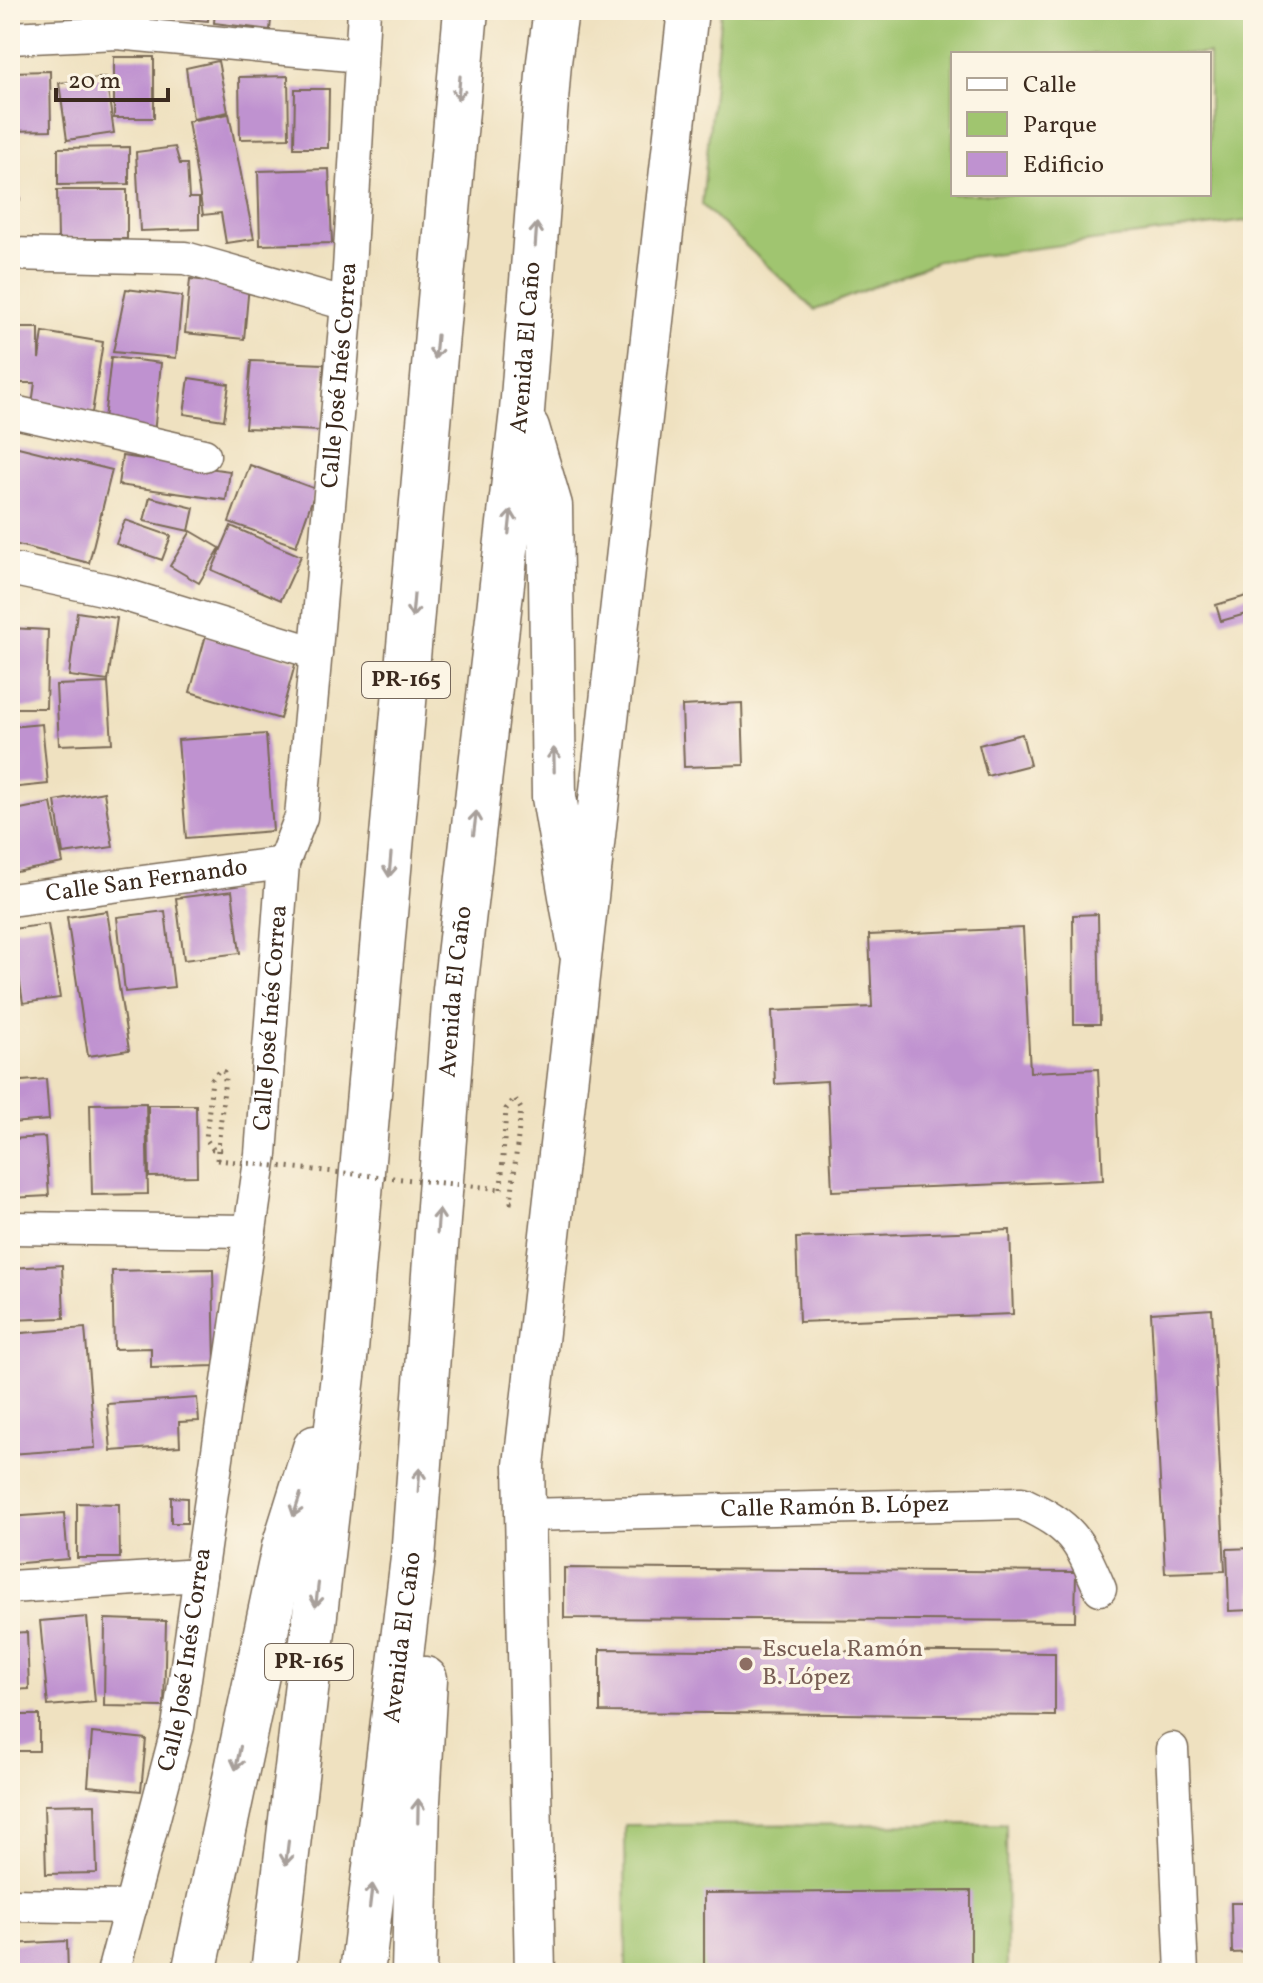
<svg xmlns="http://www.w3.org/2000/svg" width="1263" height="1983" font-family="Vollkorn,serif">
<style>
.green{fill:#a0c56f;stroke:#6e7846;stroke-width:2;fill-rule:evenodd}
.building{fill:#bf92d0}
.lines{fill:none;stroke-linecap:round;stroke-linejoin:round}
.minor-casing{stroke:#7a6a57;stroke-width:35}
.tertiary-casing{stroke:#7a6a57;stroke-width:43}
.motorway-casing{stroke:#7a6a57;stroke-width:47}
.path{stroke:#7a6a57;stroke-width:5;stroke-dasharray:2 6;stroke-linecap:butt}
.minor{stroke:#fff;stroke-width:32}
.tertiary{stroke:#fff;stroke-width:40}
.motorway{stroke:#fff;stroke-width:44}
.path-bridge{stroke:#7a6a57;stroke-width:5;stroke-dasharray:2 6;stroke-linecap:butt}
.oneway{stroke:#a79f9a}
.education-dot{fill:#8d6e63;stroke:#fcf5e5;stroke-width:3}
.labels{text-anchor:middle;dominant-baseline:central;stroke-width:7;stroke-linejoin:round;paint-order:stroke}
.shield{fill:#fcf5e5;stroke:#75675a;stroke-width:2}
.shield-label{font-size:22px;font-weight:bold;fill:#3b2a1e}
.street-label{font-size:24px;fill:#3b2a1e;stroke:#fcf5e5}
.education-label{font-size:24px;fill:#785e54;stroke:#fcf5e5;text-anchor:start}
</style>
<rect width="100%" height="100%" fill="#fcf5e5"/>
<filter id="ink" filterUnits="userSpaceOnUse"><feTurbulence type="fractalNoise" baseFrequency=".0125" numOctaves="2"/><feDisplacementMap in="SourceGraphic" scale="16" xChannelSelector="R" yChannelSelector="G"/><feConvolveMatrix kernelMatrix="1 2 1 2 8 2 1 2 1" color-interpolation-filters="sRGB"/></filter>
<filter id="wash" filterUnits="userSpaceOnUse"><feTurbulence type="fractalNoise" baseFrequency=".006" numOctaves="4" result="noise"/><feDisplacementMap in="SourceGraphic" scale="32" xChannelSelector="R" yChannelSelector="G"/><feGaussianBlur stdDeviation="1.8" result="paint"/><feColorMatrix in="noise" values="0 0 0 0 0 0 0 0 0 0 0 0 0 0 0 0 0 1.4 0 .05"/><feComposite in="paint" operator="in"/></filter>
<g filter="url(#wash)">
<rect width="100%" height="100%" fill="#efe1c0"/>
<path class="green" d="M721,10H1253V220L938,261L815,310L702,205ZM1209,54V194H953V54Z
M1006,1824L1007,1973H626L625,1825Z"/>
<g id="blocks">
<path class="building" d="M73,10H108L107,16Z
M153,10H209L208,21L153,16Z
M215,10H272L270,30L214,23Z
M114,57H154V118H114Z
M218,61L228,112L193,119L186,68Z
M50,71L51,130L10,131V72Z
M288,76L289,138L240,139L239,77Z
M106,77L114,133L67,140L59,83Z
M295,89H329L328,148H294Z
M229,114L254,239L226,243L221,213L203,215L188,121Z
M10,138H20V201L10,200Z
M129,147V184L58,185V148Z
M175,147L180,164H187L189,198H199V229L140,231L136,152Z
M329,169L332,243L260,245L258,171Z
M57,190H127V239H58Z
M190,279L249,285L244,339L185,333Z
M126,289L182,296L176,358L113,352Z
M10,328H39V359L43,332L103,342L92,413L32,404L35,383H10Z
M111,357L161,363L154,434L103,428Z
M251,361L324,364L321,431L245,428Z
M189,378L229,384L224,420L184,414Z
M10,445L112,470L89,563L10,543Z
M122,456L230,471L226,500L118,485Z
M250,465L316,489L296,546L229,522Z
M150,497L194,508L189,531L144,521Z
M125,520L171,536L162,560L116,544Z
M231,526L301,556L281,600L212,570Z
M191,531L220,548L199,583L170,566Z
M1253,594V612L1221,621L1216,605Z
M77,612L117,618L108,681L69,676Z
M10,628L48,630L46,708H10Z
M206,635L296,661L280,719L190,692Z
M108,683L112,743L59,745L56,685Z
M742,703L744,765L684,767L682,706Z
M42,724L48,784L10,788V727Z
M266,734L273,831L186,838L178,740Z
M1022,734L1030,765L987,776L979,745Z
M104,792L113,847L63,854L55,801Z
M51,803L63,863L11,873L10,811Z
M232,891L240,953L184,960L176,898Z
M107,911L129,1050L88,1056L67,917Z
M165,911L174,987L125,992L117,917Z
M1098,914L1100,1024H1074L1073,915Z
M48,924L60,998L23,1003L12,929Z
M1023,928L1030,1072L1098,1069L1103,1180L832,1191L827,1081L775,1084L772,1011L872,1007L869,935Z
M46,1079L49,1120L10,1123V1082Z
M146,1103L148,1194L92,1195L90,1104Z
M148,1105H196L197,1176L149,1177Z
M45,1137L49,1196L10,1198V1139Z
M1010,1230L1013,1314L799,1322L796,1238Z
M62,1265L64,1318L10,1320V1268Z
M213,1269L215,1366L151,1368V1348L114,1349L112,1271Z
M1212,1309L1225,1571L1165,1573L1151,1313Z
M85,1328L95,1448L10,1454V1334Z
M197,1398L199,1421L179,1422L180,1446L111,1451L107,1404Z
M171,1497L187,1498V1523H171Z
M77,1503L119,1504L120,1558H77Z
M64,1513L68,1559L10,1564V1517Z
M1253,1548V1610L1229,1611L1227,1549Z
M564,1568L1076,1572L1075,1621L564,1618Z
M87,1617L95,1702L48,1706L40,1621Z
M105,1619L166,1621L164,1707L104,1706Z
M27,1632L29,1689L10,1690V1633Z
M600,1649L1055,1653V1716L600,1712Z
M10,1715H39V1751H10Z
M92,1733L146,1739L141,1791L88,1786Z
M95,1804L97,1873L46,1874L44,1805Z
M971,1891V1973H704V1893Z
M1231,1903H1253V1952L1232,1953Z
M67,1941L68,1973H10V1944Z"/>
</g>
</g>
<g filter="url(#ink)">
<use href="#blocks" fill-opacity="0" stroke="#7a6a57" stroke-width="2"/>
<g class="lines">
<defs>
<g id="minor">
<path d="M10,38L117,33L360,56"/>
<path d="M10,254L185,258L347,304"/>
<path d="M10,411L204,455"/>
<path d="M10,569L112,591L316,653"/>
<path id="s1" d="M10,900L283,863"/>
<path d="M10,1228L250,1231"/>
<path id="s2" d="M525,1515L1022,1503C1072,1527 1078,1538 1100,1589"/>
<path d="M10,1587L200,1575"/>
<path d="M1172,1749L1182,1973"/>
<path d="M10,1905L131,1907"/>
<path id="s3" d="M113,1973L178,1727L261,1154L283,863L301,817L347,304L364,10"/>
</g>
<path id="tertiary" d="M535,1973L524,1465L688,10"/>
<g id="motorway">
<path d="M527,428L550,506L554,797L580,948"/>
<path d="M194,1973L284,1547L315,1448"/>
<path d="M273,1973L346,1350L466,10"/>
<path id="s4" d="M362,1973L413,1558L455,990L522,411L549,62L556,10"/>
<path d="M414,1973L418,1801L425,1679"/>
</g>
</defs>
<use href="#minor" class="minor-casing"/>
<use href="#tertiary" class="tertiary-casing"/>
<use href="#motorway" class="motorway-casing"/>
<path class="path" d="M217,1160L218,1149L225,1078L224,1072L219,1070L212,1079L206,1139L213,1149L226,1150
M501,1189L506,1109L515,1098L521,1109L511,1202H515"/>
<use href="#minor" class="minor"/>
<use href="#tertiary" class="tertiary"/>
<use href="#motorway" class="motorway"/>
<path class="path-bridge" d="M217,1160L501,1189"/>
</g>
<defs><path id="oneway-shaft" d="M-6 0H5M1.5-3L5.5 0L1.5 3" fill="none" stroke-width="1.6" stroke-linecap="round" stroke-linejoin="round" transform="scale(2)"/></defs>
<g class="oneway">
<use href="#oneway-shaft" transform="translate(459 88) rotate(95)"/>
<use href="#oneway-shaft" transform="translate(536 235) rotate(-86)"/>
<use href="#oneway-shaft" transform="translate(436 347) rotate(95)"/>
<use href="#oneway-shaft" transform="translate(510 522) rotate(-84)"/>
<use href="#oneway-shaft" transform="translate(413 606) rotate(95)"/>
<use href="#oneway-shaft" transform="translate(554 760) rotate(-91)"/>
<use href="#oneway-shaft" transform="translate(475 823) rotate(-83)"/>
<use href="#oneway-shaft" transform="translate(390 865) rotate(95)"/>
<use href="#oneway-shaft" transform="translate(438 1221) rotate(-86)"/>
<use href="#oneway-shaft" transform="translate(419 1480) rotate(-86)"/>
<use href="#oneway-shaft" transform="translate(297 1505) rotate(108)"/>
<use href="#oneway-shaft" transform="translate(317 1595) rotate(97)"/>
<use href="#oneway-shaft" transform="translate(238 1758) rotate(102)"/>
<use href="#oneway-shaft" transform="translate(418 1811) rotate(-89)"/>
<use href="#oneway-shaft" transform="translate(287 1853) rotate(97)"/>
<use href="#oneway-shaft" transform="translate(371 1896) rotate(-83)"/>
</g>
</g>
<circle class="education-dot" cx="746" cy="1664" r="8"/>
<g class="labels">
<g class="shield">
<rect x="362" y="662" width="88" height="36" rx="6"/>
<rect x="265" y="1644" width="88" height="36" rx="6"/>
</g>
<g class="shield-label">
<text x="406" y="680">PR-165</text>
<text x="309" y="1662">PR-165</text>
</g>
<g class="street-label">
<text stroke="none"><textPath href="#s4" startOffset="1634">Avenida El Caño</textPath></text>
<text stroke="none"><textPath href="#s3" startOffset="1618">Calle José Inés Correa</textPath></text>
<text stroke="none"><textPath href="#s1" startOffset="138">Calle San Fernando</textPath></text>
<text stroke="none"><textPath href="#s4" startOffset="986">Avenida El Caño</textPath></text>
<text stroke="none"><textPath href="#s3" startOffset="970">Calle José Inés Correa</textPath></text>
<text stroke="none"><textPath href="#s2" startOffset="310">Calle Ramón B. López</textPath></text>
<text stroke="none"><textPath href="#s4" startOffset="338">Avenida El Caño</textPath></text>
<text stroke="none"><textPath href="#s3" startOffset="322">Calle José Inés Correa</textPath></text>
</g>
<g class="education-label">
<text x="762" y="1650">Escuela Ramón<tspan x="762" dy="28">B. López</tspan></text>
</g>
</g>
<rect width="1263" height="1983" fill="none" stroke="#fcf5e5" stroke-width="40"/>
<rect x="951" y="52" width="260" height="144" fill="#fcf5e5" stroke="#afa495" stroke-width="2"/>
<rect x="967" y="78" width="40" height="12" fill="#ffffff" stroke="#afa495" stroke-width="2"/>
<text x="1023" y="92" font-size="24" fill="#3b2a1e">Calle</text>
<rect x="967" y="112" width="40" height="24" fill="#a0c56f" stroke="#afa495" stroke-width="2"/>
<text x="1023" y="132" font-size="24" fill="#3b2a1e">Parque</text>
<rect x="967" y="152" width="40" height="24" fill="#bf92d0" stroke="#afa495" stroke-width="2"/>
<text x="1023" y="172" font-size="24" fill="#3b2a1e">Edificio</text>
<path d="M56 88v12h112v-12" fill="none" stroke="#3b2a1e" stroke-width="4"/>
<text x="68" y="88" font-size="24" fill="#3b2a1e" stroke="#fcf5e5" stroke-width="6" paint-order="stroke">20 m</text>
</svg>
